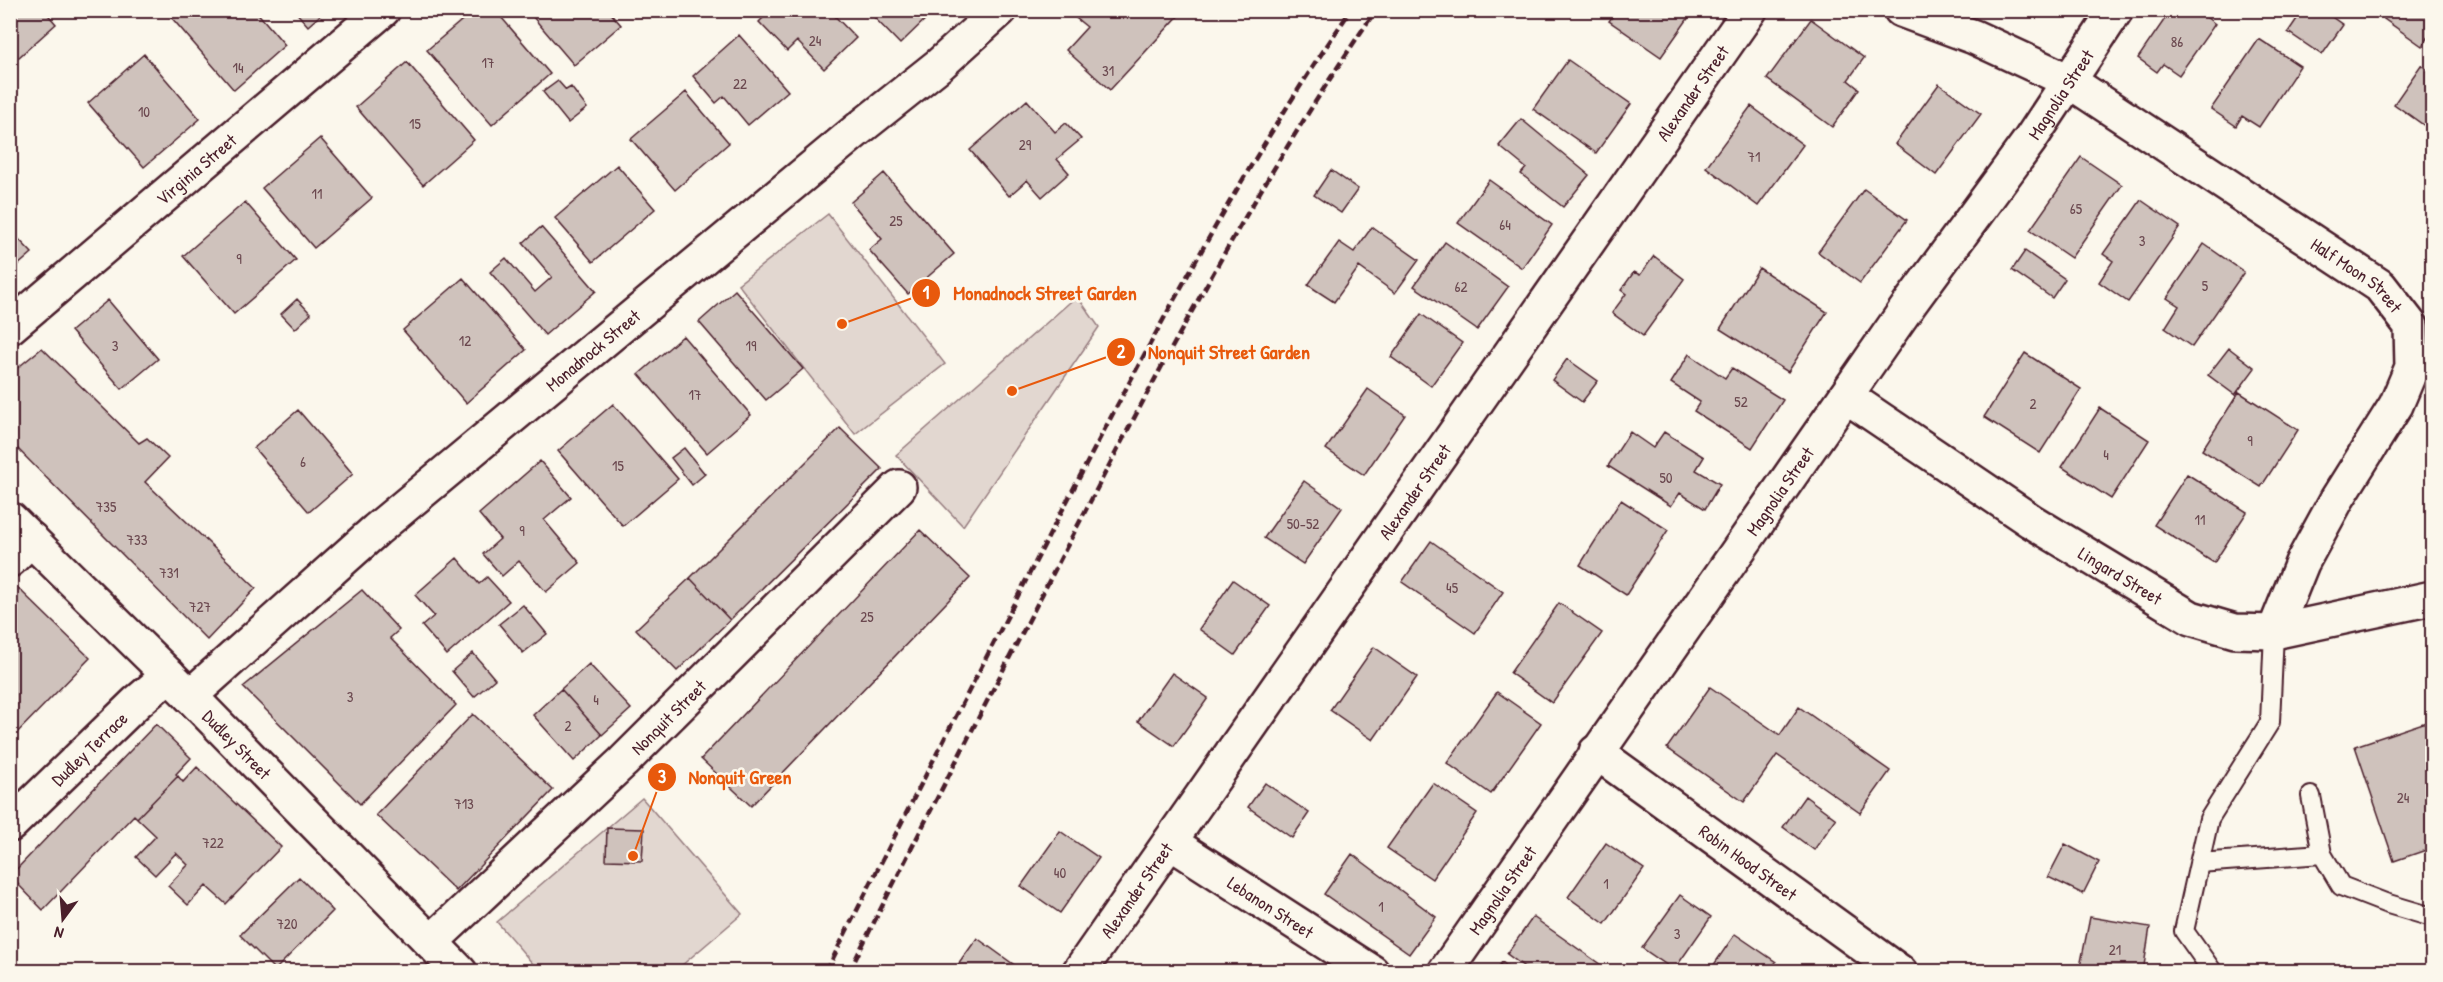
<svg xmlns="http://www.w3.org/2000/svg" width="2443" height="982" font-family="'Patrick Hand',sans-serif">
<style>
.green{fill:#e2d7d0;stroke:#967b7e;stroke-width:1.5}
.building{fill:#cfc2bc;stroke:#4a1f2b;stroke-width:1.5}
.lines{fill:none;stroke-linecap:round;stroke-linejoin:round}
.service-casing{stroke:#4a1f2b;stroke-width:22}
.minor-casing{stroke:#4a1f2b;stroke-width:38}
.secondary-casing{stroke:#4a1f2b;stroke-width:38}
.service{stroke:#fbf7ec;stroke-width:18}
.minor{stroke:#fbf7ec;stroke-width:33}
.secondary{stroke:#fbf7ec;stroke-width:33}
.rail{stroke:#4a1f2b;stroke-width:4.5;stroke-dasharray:9 4.5;stroke-linecap:butt}
.labels{text-anchor:middle;dominant-baseline:central;stroke-width:5;stroke-linejoin:round;paint-order:stroke}
.number-label{font-size:15px;fill:#6b484f}
.street-label{font-size:18px;fill:#4a1f2b;stroke:#fbf7ec}
.leader{fill:none;stroke:#e8590c;stroke-width:2}
.callout-dot{fill:#e8590c;stroke:#fbf7ec;stroke-width:2}
.mark-label{font-size:18px;text-anchor:middle;font-weight:bold;fill:#fff}
.callout-label{font-size:20px;text-anchor:middle;font-weight:bold;fill:#e8590c;stroke:#fbf7ec;stroke-width:5;stroke-linejoin:round;paint-order:stroke}
</style>
<rect width="100%" height="100%" fill="#fbf7ec"/>
<filter id="ink" filterUnits="userSpaceOnUse"><feTurbulence type="fractalNoise" baseFrequency=".0167" numOctaves="2"/><feDisplacementMap in="SourceGraphic" scale="12" xChannelSelector="R" yChannelSelector="G"/><feConvolveMatrix kernelMatrix="1 2 1 2 8 2 1 2 1" color-interpolation-filters="sRGB"/></filter>
<g filter="url(#ink)">
<path class="green" d="M828,214L945,364L855,434L738,284Z
M1077,296L1099,327L963,526L896,455Z
M642,798L742,914L674,972L539,971L497,922Z"/>
<path class="building" d="M10,10H44L56,24L10,65Z
M179,10H255L285,45L234,90L171,17Z
M294,10H326L308,26Z
M474,10H495L550,74L492,125L427,50Z
M527,10H608L621,25L574,65Z
M771,10H829L856,38L824,69L797,41L787,51L759,22Z
M867,10H935L900,44Z
M1074,10H1181L1182,12L1110,90L1066,50L1087,27L1071,14Z
M1617,10H1694L1661,57L1609,21Z
M2171,10H2197L2215,24L2179,75L2163,64L2157,72L2138,58Z
M2303,10H2322L2343,25L2322,55L2288,32Z
M2390,10H2432V30L2422,46L2384,19Z
M1811,19L1864,58L1848,80L1859,89L1832,127L1767,79Z
M739,35L788,91L748,125L724,96L716,103L693,76Z
M2259,39L2300,66L2259,127L2242,116L2236,126L2211,109Z
M144,54L200,119L144,167L88,103Z
M1568,60L1631,104L1596,153L1533,109Z
M407,62L474,140L423,185L356,107Z
M2421,65L2432,73V131L2394,104Z
M558,81L566,90L571,87L587,108L568,123L543,92Z
M1939,84L1981,114L1936,175L1895,144Z
M686,92L729,143L675,190L631,139Z
M1027,100L1055,132L1066,123L1081,139L1057,159L1069,173L1042,197L1027,180L1009,196L970,150Z
M1751,106L1803,145L1758,206L1706,167Z
M1521,119L1589,175L1563,207L1521,174L1526,168L1499,146Z
M320,138L372,198L314,248L262,188Z
M2081,157L2122,185L2071,258L2030,230Z
M617,165L655,209L593,262L555,218Z
M1331,170L1358,189L1341,213L1314,195Z
M884,173L954,254L908,294L869,250L882,239L851,202Z
M1489,180L1552,225L1522,268L1458,223Z
M1864,189L1907,220L1860,283L1818,252Z
M2141,200L2180,227L2128,302L2099,282L2113,261L2103,254Z
M245,202L296,260L234,314L183,256Z
M541,227L596,291L545,335L490,272L506,258L535,292L552,277L523,243Z
M1372,227L1419,260L1395,293L1359,267L1334,302L1308,285L1339,242L1354,252Z
M10,230L32,253L10,272Z
M1445,242L1508,287L1477,330L1414,286Z
M2204,244L2244,272L2192,347L2165,328L2179,306L2167,298Z
M2025,251L2065,279L2052,298L2012,270Z
M1654,256L1684,279L1643,336L1612,313L1626,294L1621,290L1634,272L1640,275Z
M1759,268L1827,312L1788,372L1720,329Z
M463,278L526,350L466,403L403,330Z
M735,290L803,369L766,400L699,322Z
M297,299L311,314L295,329L281,314Z
M108,300L158,359L122,389L71,331Z
M1421,314L1462,343L1431,386L1391,357Z
M683,336L751,415L707,453L639,374Z
M42,348L139,443L147,438L168,458L145,482L256,588L207,640L10,441V374Z
M2229,348L2255,368L2235,395L2208,375Z
M2025,353L2081,389L2040,453L1984,417Z
M1689,354L1725,378L1732,368L1783,400L1752,448L1694,411L1700,402L1671,383Z
M1567,359L1598,381L1582,402L1552,380Z
M1368,389L1405,415L1364,475L1326,449Z
M2239,392L2298,430L2261,487L2202,450Z
M613,404L678,479L623,526L558,451Z
M2100,408L2149,440L2111,499L2062,467Z
M298,410L353,474L309,512L254,448Z
M840,428L882,469L730,620L690,578Z
M1630,432L1653,448L1664,432L1704,457L1696,470L1720,484L1705,509L1680,493L1671,506L1608,466Z
M684,448L705,474L692,485L671,458Z
M540,461L571,497L544,520L580,563L546,592L519,561L502,576L483,554L500,539L479,514Z
M2187,474L2247,512L2214,563L2154,525Z
M1304,481L1342,508L1303,564L1264,538Z
M1621,500L1668,530L1626,595L1580,565Z
M920,530L970,578L751,806L701,759Z
M1431,541L1503,592L1475,633L1402,582Z
M457,558L479,584L487,577L509,601L447,655L422,626L434,616L415,595Z
M690,578L730,620L677,671L636,629Z
M1233,580L1270,606L1235,655L1199,629Z
M16,586L90,658L10,740V591Z
M362,590L399,630L390,638L456,705L360,804L243,687Z
M1559,603L1602,633L1552,703L1510,673Z
M523,605L547,634L523,653L499,624Z
M1374,647L1417,677L1373,740L1330,710Z
M473,653L495,679L474,697L452,671Z
M589,664L631,709L602,735L561,689Z
M1172,673L1208,698L1174,746L1138,721Z
M1710,687L1780,735L1799,707L1890,771L1860,813L1777,755L1744,802L1667,748Z
M561,689L602,735L574,761L533,715Z
M1497,692L1541,723L1491,794L1447,763Z
M473,714L553,790L456,891L376,815Z
M2432,720V848L2394,861L2355,746Z
M156,724L191,758L176,774L178,776L137,818L134,815L43,910L10,876Z
M197,767L281,847L226,904L206,886L188,905L168,886L188,865L176,853L155,875L136,857L156,836L137,818L178,776L183,782Z
M1265,783L1309,813L1292,838L1248,807Z
M1433,783L1477,813L1432,879L1387,848Z
M1805,796L1836,819L1814,850L1783,827Z
M607,828L644,829L642,861L606,860Z
M1060,831L1099,858L1060,913L1021,886Z
M1606,843L1644,869L1605,924L1568,897Z
M2065,844L2099,862L2083,894L2048,877Z
M1352,854L1436,917L1409,954L1324,894Z
M299,877L333,911L275,970L240,935Z
M1680,895L1711,917L1674,970L1642,948Z
M1533,917L1611,972H1531L1507,954Z
M2090,917L2150,927L2143,972H2079Z
M1735,934L1776,962L1769,972H1721L1713,966Z
M977,938L1024,972H953Z
M1502,962L1515,972H1495Z"/>
<g class="lines">
<defs>
<path id="service" d="M2311,796L2322,854
M2199,863L2322,854L2341,886L2385,903L2432,917
M2213,972L2184,931L2209,819L2270,722L2274,632"/>
<g id="minor">
<path id="s1" d="M1901,10L1974,37L2069,81L2380,286L2411,326L2412,367L2396,405L2337,499L2302,563L2274,632"/>
<path id="s2" d="M10,327L383,10"/>
<path id="s3" d="M1846,396L2031,521L2191,618L2235,631L2274,632L2432,598"/>
<path d="M10,560L31,539"/>
<path id="s4" d="M190,696L376,530L856,131L939,65L1000,10"/>
<path id="s5" d="M1596,752L1900,972"/>
<path id="s6" d="M10,825L137,702L169,675"/>
<path id="s7" d="M1170,842L1372,972"/>
<path id="s8" d="M431,942L623,762L899,487"/>
<path id="s9" d="M1079,972L1750,10"/>
<path id="s10" d="M1445,972L1911,302L2030,140L2116,10"/>
</g>
<g id="secondary">
<path id="s11" d="M10,519L190,696L460,972"/>
</g>
</defs>
<use href="#service" class="service-casing"/>
<use href="#minor" class="minor-casing"/>
<use href="#secondary" class="secondary-casing"/>
<use href="#service" class="service"/>
<use href="#minor" class="minor"/>
<use href="#secondary" class="secondary"/>
<path class="rail" d="M826,972C900,824 976,677 1052,530C1144,353 1237,175 1351,10
M849,972C920,830 993,690 1065,550C1161,365 1258,181 1376,10"/>
</g>
</g>
<g class="labels">
<g class="number-label">
<text x="815" y="40">24</text>
<text x="2177" y="41">86</text>
<text x="488" y="62">17</text>
<text x="238" y="67">14</text>
<text x="1108" y="70">31</text>
<text x="740" y="83">22</text>
<text x="144" y="111">10</text>
<text x="415" y="123">15</text>
<text x="1025" y="144">29</text>
<text x="1754" y="156">71</text>
<text x="317" y="193">11</text>
<text x="2076" y="208">65</text>
<text x="896" y="220">25</text>
<text x="1505" y="224">64</text>
<text x="2142" y="240">3</text>
<text x="239" y="258">9</text>
<text x="2205" y="285">5</text>
<text x="1461" y="286">62</text>
<text x="465" y="340">12</text>
<text x="115" y="345">3</text>
<text x="751" y="345">19</text>
<text x="695" y="394">17</text>
<text x="1741" y="401">52</text>
<text x="2033" y="403">2</text>
<text x="2250" y="440">9</text>
<text x="2106" y="454">4</text>
<text x="303" y="461">6</text>
<text x="618" y="465">15</text>
<text x="1666" y="477">50</text>
<text x="106" y="506">735</text>
<text x="2200" y="519">11</text>
<text x="1303" y="523">50-52</text>
<text x="522" y="530">9</text>
<text x="137" y="539">733</text>
<text x="169" y="572">731</text>
<text x="1452" y="587">45</text>
<text x="200" y="606">727</text>
<text x="867" y="616">25</text>
<text x="350" y="696">3</text>
<text x="596" y="699">4</text>
<text x="568" y="725">2</text>
<text x="2403" y="797">24</text>
<text x="464" y="803">713</text>
<text x="213" y="842">722</text>
<text x="1060" y="872">40</text>
<text x="1606" y="883">1</text>
<text x="1381" y="906">1</text>
<text x="287" y="923">720</text>
<text x="1677" y="933">3</text>
<text x="2115" y="949">21</text>
</g>
<g class="street-label">
<text stroke="none"><textPath href="#s9" startOffset="1072">Alexander Street</textPath></text>
<text stroke="none"><textPath href="#s10" startOffset="1072">Magnolia Street</textPath></text>
<text stroke="none"><textPath href="#s2" startOffset="244">Virginia Street</textPath></text>
<text stroke="none"><textPath href="#s1" startOffset="530">Half Moon Street</textPath></text>
<text stroke="none"><textPath href="#s4" startOffset="531">Monadnock Street</textPath></text>
<text stroke="none"><textPath href="#s9" startOffset="586">Alexander Street</textPath></text>
<text stroke="none"><textPath href="#s10" startOffset="586">Magnolia Street</textPath></text>
<text stroke="none"><textPath href="#s3" startOffset="328">Lingard Street</textPath></text>
<text stroke="none"><textPath href="#s8" startOffset="327">Nonquit Street</textPath></text>
<text stroke="none"><textPath href="#s11" startOffset="320">Dudley Street</textPath></text>
<text stroke="none"><textPath href="#s6" startOffset="110">Dudley Terrace</textPath></text>
<text stroke="none"><textPath href="#s5" startOffset="188">Robin Hood Street</textPath></text>
<text stroke="none"><textPath href="#s9" startOffset="100">Alexander Street</textPath></text>
<text stroke="none"><textPath href="#s10" startOffset="100">Magnolia Street</textPath></text>
<text stroke="none"><textPath href="#s7" startOffset="120">Lebanon Street</textPath></text>
</g>
</g>
<path class="leader" d="M842 324L926 293M1012 391L1121 352M633 856L662 777"/>
<g class="callout-dot">
<circle cx="842" cy="324" r="6"/>
<circle cx="1012" cy="391" r="6"/>
<circle cx="633" cy="856" r="6"/>
<circle cx="926" cy="293" r="15"/>
<circle cx="1121" cy="352" r="15"/>
<circle cx="662" cy="777" r="15"/>
</g>
<g class="mark-label">
<text x="926" y="299">1</text>
<text x="1121" y="358">2</text>
<text x="662" y="783">3</text>
</g>
<g class="callout-label">
<text x="1045" y="300">Monadnock Street Garden</text>
<text x="1229" y="359">Nonquit Street Garden</text>
<text x="740" y="784">Nonquit Green</text>
</g>
<rect width="2443" height="982" fill="none" stroke="#fbf7ec" stroke-width="36"/>
<rect x="18" y="18" width="2407" height="946" fill="none" stroke="#4a1f2b" stroke-width="2" filter="url(#ink)"/>
<g transform="translate(63 919) rotate(196)" stroke="#fbf7ec" stroke-width="4.5" paint-order="stroke">
<path d="M0-4.5L10 22L0 15L-10 22Z" fill="#4a1f2b"/>
<text y="-9" font-size="16" font-weight="bold" text-anchor="middle" fill="#4a1f2b">N</text>
</g>
</svg>
